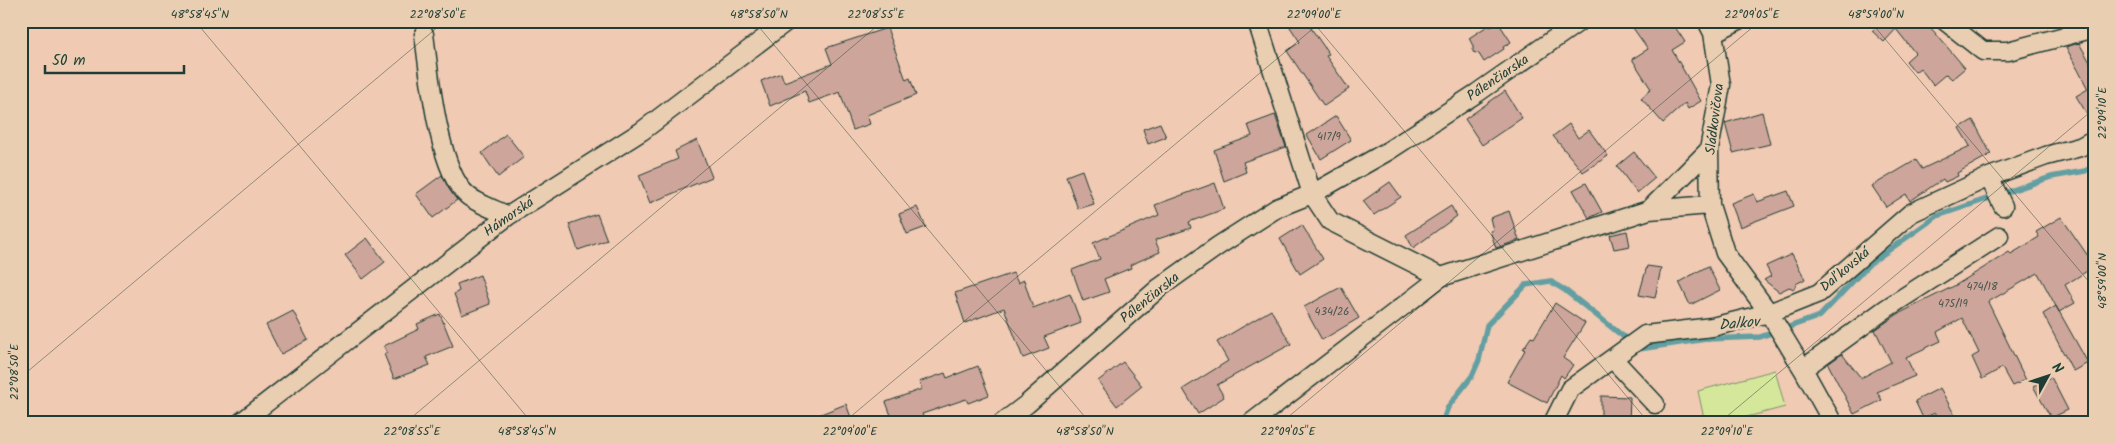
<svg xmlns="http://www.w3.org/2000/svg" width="2116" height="444" font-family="Kalam,sans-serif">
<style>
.green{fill:#d5e79b;stroke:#7a9268}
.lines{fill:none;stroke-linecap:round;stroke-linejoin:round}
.stream{stroke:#639fa2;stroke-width:5.5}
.building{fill:#cda59b;stroke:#1f3d34}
.minor-casing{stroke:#1f3d34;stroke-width:21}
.minor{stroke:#eaceb1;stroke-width:18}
.ticks{fill:none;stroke:#1f3d34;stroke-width:1;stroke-opacity:0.45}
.labels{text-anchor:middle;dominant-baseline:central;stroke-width:4.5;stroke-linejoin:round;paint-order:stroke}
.number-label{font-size:11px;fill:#4a574e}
.street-label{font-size:14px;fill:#1f3d34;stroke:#eaceb1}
.water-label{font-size:15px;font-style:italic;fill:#25453d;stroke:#eaceb1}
.neatline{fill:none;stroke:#1f3d34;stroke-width:2}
.ticks-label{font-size:12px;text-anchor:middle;fill:#1f3d34}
</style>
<rect width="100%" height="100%" fill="#f0cab3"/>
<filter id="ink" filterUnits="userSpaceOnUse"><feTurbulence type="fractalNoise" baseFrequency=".02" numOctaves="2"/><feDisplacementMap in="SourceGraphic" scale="10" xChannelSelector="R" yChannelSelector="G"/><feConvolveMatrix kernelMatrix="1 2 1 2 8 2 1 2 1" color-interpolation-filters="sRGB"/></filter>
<g filter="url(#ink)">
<path class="green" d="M1775,370L1785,407L1724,423H1705L1698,391Z"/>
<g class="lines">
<path class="stream" d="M1442,423L1448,407L1472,376L1479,360L1487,325L1526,285L1550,281L1566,291L1639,349L1706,339L1760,337L1820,316L1869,264L1937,216L2051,177L2085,171L2095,166"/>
</g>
<path class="building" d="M1286,21H1306L1329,54L1326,56L1349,89L1324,106L1287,51L1300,42Z
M1628,21H1671L1685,42L1672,50L1701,101L1688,109L1685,103L1663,123L1641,98L1651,89L1632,59L1648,49Z
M1882,21H1925L1965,68L1952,79L1946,74L1933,85L1920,68L1915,72L1906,61L1915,53L1896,29L1884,42L1872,31Z
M1498,22L1511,42L1503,47L1504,49L1484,62L1479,54L1473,52V46L1469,38L1489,25L1490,27Z
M887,28L906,80L910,78L916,95L867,115L870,124L853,130L840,92L809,103L805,91L770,106L761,81L781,73L784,82L832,64L826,48Z
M2079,43L2095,71V127L2076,96L2088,89L2066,47Z
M1505,91L1522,118L1482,145L1465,119Z
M1762,112L1770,144L1733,153L1725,123Z
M1275,115L1286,147L1243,162L1246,172L1224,181L1214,150L1252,136L1248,125Z
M1336,116L1351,140L1321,159L1307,135Z
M1973,120L1991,154L1957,173L1958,176L1945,182L1943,179L1910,201L1906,194L1886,207L1872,186L1916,160L1922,169L1970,146L1959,128Z
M1160,123L1166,137L1148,144L1143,129Z
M1569,124L1578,138L1589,130L1608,156L1583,172L1553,136Z
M506,134L524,157L498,177L482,153Z
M697,140L712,177L650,203L639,175L678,159L675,151Z
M1634,152L1655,178L1637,193L1617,166Z
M1082,170L1094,204L1078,209L1066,176Z
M442,175L449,189L457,200L433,218L416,194Z
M1390,182L1401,197L1374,215L1363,201Z
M1215,183L1224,209L1189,222L1191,228L1155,240L1160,252L1130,265L1131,268L1104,279L1109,292L1083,301L1072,270L1100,259L1093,243L1159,215L1155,205Z
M1586,183L1602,212L1589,218L1573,190Z
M1788,191L1794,206L1740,227L1731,203L1754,194L1757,202Z
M1451,206L1457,216L1413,248L1406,235Z
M917,207L926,227L907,234L899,214Z
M1509,211L1519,240L1496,248L1490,231L1493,230L1490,218Z
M597,214L607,240L578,250L569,224Z
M2061,217L2095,266L2065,285L2075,303L2059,312L2038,273L1988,302L2026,380L2012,386L2002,368L1982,379L1972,357L1979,353L1962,318L1937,332L1941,341L1906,357L1915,376L1877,392L1882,400L1854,414L1828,364L1842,354L1861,378L1891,362L1875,330L1898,314L1956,285L2009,252L2011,254L2039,237L2036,232Z
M1302,225L1323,259L1300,274L1280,239Z
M1627,231L1630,246L1614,249L1610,235Z
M367,238L385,262L363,279L345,255Z
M1792,254L1805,279L1796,284L1794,289L1789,287L1779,292L1764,280L1771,276L1766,266Z
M1647,266L1661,268L1655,298L1639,295Z
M1708,266L1720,290L1690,305L1679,282Z
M1013,273L1018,283L1024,280L1033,308L1070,294L1081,323L1044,337L1049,348L1023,358L1004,308L965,323L955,293Z
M480,275L490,304L462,315L454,294L459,291L457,284Z
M1341,287L1359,318L1322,340L1304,307Z
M1555,303L1585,323L1563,358L1573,365L1564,378L1561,375L1547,403L1507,382L1525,350L1523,349L1531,337L1534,338Z
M2056,306L2088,363L2073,371L2043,314Z
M1271,310L1291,344L1217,385L1224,397L1198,414L1183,389L1228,361L1217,342Z
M293,311L308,340L281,354L266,325Z
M440,314L453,346L426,357L430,365L394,379L384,354L387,352L384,346L419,329L417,324Z
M1123,362L1142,386L1117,406L1098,381Z
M978,366L989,395L968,403L966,399L922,414L924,419L915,423H901L898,415L892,418L886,402L922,389L919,382L945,373L947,378Z
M2051,377L2068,410L2051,418L2033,386Z
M1940,388L1959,423H1939L1935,413L1923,418L1915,401Z
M1601,396L1630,397L1629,423H1601Z
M846,404L853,423H801V422Z"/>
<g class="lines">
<defs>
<path id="minor" d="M1257,21L1312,194L1330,221L1441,277L1649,210L1709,150
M1707,21L1713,33L1721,85L1709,150L1710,205L1725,253L1769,313L1803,369L1833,423
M1945,21L1983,51H2008L2095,28
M1713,33L1737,21
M424,34C429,72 438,170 467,195C476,203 496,210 508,216
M1989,177L2003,206
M1649,210L1710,205
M1613,359L1655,404
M1803,369L1887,308L1999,236
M240,423L508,216L642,131L787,21
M1002,423L1027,404L1159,288L1218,246L1277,208L1312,194L1388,151L1477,93L1580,21
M1251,423L1441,277
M1553,423L1570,389L1645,335L1712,327L1769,313L1819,293L1911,213L1989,177L2046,156L2080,147L2095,139"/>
</defs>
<use href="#minor" class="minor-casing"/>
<use href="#minor" class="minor"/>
</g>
</g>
<path class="ticks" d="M195,21L532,423M754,21L1090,423M1312,21L1649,423M1870,21L2095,289M21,377L445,21M405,423L883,21M843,423L1322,21M1281,423L1760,21M1719,423L2095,108"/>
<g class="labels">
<g class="number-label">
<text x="1329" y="137">417/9</text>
<text x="1982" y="287">474/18</text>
<text x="1953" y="304">475/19</text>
<text x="1332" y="312">434/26</text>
</g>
<g class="street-label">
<text transform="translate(1498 78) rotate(-34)">Pálenčiarska</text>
<text transform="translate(1715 119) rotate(-83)">Sládkovičova</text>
<text transform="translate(509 217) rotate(-35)">Hámorská</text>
<text transform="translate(1845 270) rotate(-40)">Daľkovská</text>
<text transform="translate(1150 298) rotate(-39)">Pálenčiarska</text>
</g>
<g class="water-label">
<text transform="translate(1739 324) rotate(-5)">Dalkov</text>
</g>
</g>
<rect width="2116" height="444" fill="none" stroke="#eaceb1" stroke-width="55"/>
<g transform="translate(2048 376) rotate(50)" stroke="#eaceb1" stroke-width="4" paint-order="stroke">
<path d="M0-4L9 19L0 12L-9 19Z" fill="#1f3d34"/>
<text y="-8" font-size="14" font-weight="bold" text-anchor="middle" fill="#1f3d34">N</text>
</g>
<path d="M45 65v8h139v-8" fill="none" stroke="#1f3d34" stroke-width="2.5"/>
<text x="52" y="65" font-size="15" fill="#1f3d34" stroke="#eaceb1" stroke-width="4" paint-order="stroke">50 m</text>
<rect x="28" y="28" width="2060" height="388" class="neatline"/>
<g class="ticks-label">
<text x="200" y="18">48°58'45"N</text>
<text x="438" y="18">22°08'50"E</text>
<text x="759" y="18">48°58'50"N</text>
<text x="876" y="18">22°08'55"E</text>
<text x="1314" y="18">22°09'00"E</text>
<text x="1752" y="18">22°09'05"E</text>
<text x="1876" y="18">48°59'00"N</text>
<text transform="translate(2102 113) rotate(-90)" y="4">22°09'10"E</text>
<text transform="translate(2102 281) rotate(-90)" y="4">48°59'00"N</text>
<text transform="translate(14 372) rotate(-90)" y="4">22°08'50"E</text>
<text x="412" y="435">22°08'55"E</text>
<text x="527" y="435">48°58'45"N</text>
<text x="850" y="435">22°09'00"E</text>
<text x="1085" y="435">48°58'50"N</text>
<text x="1288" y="435">22°09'05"E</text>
<text x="1727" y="435">22°09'10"E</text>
</g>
</svg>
